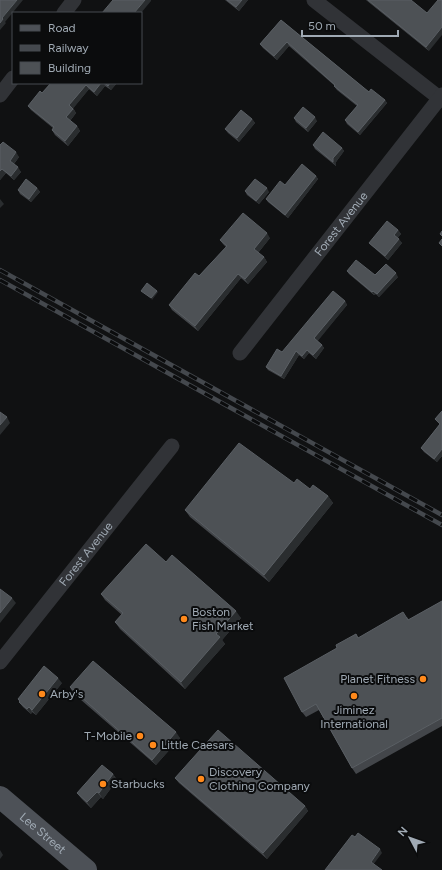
<svg xmlns="http://www.w3.org/2000/svg" width="442" height="870" font-family="Figtree,sans-serif">
<style>
.lines{fill:none;stroke-linecap:round;stroke-linejoin:round}
.street{stroke:#313337;stroke-width:15}
.primary{stroke:#4d5157;stroke-width:22}
.rail-casing{stroke:#44484d;stroke-width:4.5}
.rail{stroke:#0b0c0d;stroke-width:3;stroke-dasharray:9;stroke-linecap:butt}
.wall{fill:#43464a}
.shaded-wall{fill:#2a2d2f}
.building{fill:#4d5155;stroke:#5a5f64}
.poi-dot{fill:#ff891b;stroke:#0b0c0d;stroke-width:1.5}
.labels{text-anchor:middle;dominant-baseline:central;stroke-width:4;stroke-linejoin:round;paint-order:stroke}
.street-label{font-size:12px;fill:#a0aab4;stroke:#0b0c0d}
.poi-label{font-size:12px;fill:#a0aab4;stroke:#0b0c0d;text-anchor:start}
</style>
<rect width="100%" height="100%" fill="#101112"/>
<g class="lines">
<g class="street">
<path d="M314,0L442,100"/>
<path d="M64,13L74,0"/>
<path d="M0,95L13,78"/>
<path id="s1" d="M240,353L442,95"/>
<path id="s2" d="M0,662L172,446"/>
</g>
<path class="primary" id="s3" d="M0,797L86,870"/>
<defs>
<path id="rail" d="M0,270L442,515
M0,280L442,525"/>
</defs>
<use href="#rail" class="rail-casing"/>
<use href="#rail" class="rail"/>
</g>
<path class="wall" d="M225,0H248L239,11Z
M366,0H411L429,51Z
M281,20L369,92L385,100L387,103L360,135L347,124L345,120L357,106L337,90L334,86H335L289,46L277,60L263,48L260,44Z
M51,83H117L111,90L105,86L97,96L89,89L73,108L76,113L70,121L77,126L80,131L68,146L55,135L52,130L53,128L31,110L28,106L42,93Z
M294,118L317,121L308,132L296,122Z
M252,119L255,123L239,142L228,133L225,129Z
M0,145L19,157L14,164L21,172L14,180L6,173L0,180Z
M313,145L342,148L344,151L336,162V166L315,149Z
M316,176L318,179L288,218L268,202L266,199L285,185Z
M37,188L40,192L31,202L20,194L18,190Z
M245,191L269,192L259,204L247,195Z
M398,230L401,234L397,238L402,243L388,260L372,246L369,243Z
M270,238L258,253L264,257L267,262L248,284L241,278L198,331L172,310L169,305L199,276L226,247L223,244L220,240Z
M347,271L375,275L398,277L379,297L376,294L374,295L349,274Z
M345,301L347,305L317,341L322,345L324,348L316,359L309,353L304,359L299,355L284,379L268,370L266,367L282,352Z
M442,411V456L437,462L424,452L421,448L440,424L435,419Z
M294,483L328,496L333,503L269,582L190,517L185,510Z
M166,562L241,618L222,640L225,644L185,689L120,629L115,622L122,615L105,600L101,594Z
M442,601V726L356,774L352,768L319,710L306,717L302,712L337,648L356,634L358,638L407,617L409,620Z
M62,683L36,715L32,712L31,714L23,707L19,702V701L18,699Z
M70,687L180,738L156,765L73,693Z
M113,774L117,780L103,799L101,797L91,808L81,798L77,793Z
M175,778L305,806L308,811L267,859L179,783Z"/>
<path class="shaded-wall" d="M17,0H23L5,22L6,23L0,30V23L2,18Z
M145,0H151V1L141,13H134Z
M242,0H248L239,11L236,7Z
M442,27V35L429,51L426,47Z
M287,42L289,46L277,60L274,56Z
M101,83H104L105,86L97,96L94,92Z
M110,83H117L111,90L108,86Z
M86,85L89,89L72,110L69,105Z
M385,100L387,103L360,135L358,132Z
M73,109L76,113L69,122L66,117Z
M315,117L317,121L308,132L306,128Z
M252,119L255,123L239,142L237,138Z
M77,126L80,131L68,146L65,141Z
M342,148L344,151L336,162V166L333,162V158Z
M16,152L19,157L13,165L10,161Z
M18,167L21,172L14,180L11,176Z
M2,169L6,173L0,180V171Z
M316,176L318,179L288,218L285,215Z
M37,188L40,192L31,202L29,199Z
M267,188L269,192L259,204L256,201Z
M0,199L4,204L0,208Z
M398,230L401,234L397,239L394,235Z
M267,233L270,238L257,254L254,249Z
M399,239L402,243L388,260L385,256Z
M264,257L267,262L248,284L245,279Z
M396,273L398,277L379,297L377,294Z
M238,274L241,278L198,331L195,326Z
M157,291L158,292L152,300L151,298Z
M373,291L376,294L374,295L372,292Z
M345,301L347,305L317,342L314,338Z
M322,345L324,348L316,359L313,355Z
M307,350L309,353L304,359L302,356Z
M296,351L299,355L284,379L281,376Z
M7,417L10,423L0,435V425Z
M442,449V456L437,462L434,459Z
M328,496L333,503L269,582L264,575Z
M12,598L16,603L0,623V613Z
M236,611L241,618L222,640L225,644L185,689L181,682L216,634Z
M58,678L62,683L36,715L32,710Z
M29,707L32,712L31,714L27,709Z
M176,732L180,738L156,765L152,760Z
M113,774L117,780L103,799L99,793Z
M97,792L101,797L91,808L87,802Z
M305,806L308,811L267,859L263,853Z
M380,849L382,853L373,865L371,862Z
M0,850L3,855L0,859Z"/>
<path class="building" d="M0,0H17L2,18L3,19L0,23Z
M113,0H145L134,13H102Z
M227,0H242L236,7Z
M368,0H411L427,13L438,0H442V27L426,47Z
M281,20L369,92L371,89L385,100L358,132L345,120L358,105L334,86L335,85L287,42L274,56L260,44Z
M51,83H101L94,92L86,85L69,105L73,109L66,117L77,126L65,141L52,130L54,127L28,106L40,91L42,93Z
M105,83H110L108,86Z
M303,107L315,117L306,128L294,118Z
M241,110L252,119L237,138L225,129Z
M323,132L342,148L333,158V162L313,145Z
M3,142L16,152L10,161L18,167L11,176L2,169L0,171V145Z
M302,164L316,176L285,215L266,199L280,181L285,185Z
M26,179L37,188L29,199L18,190Z
M255,179L267,188L256,201L245,191Z
M243,213L267,233L254,249L264,257L245,279L238,274L195,326L169,305L195,273L199,276L227,246L220,240Z
M387,221L398,230L394,235L399,239L385,256L369,243Z
M442,231V236L440,234Z
M442,239V246L439,243Z
M356,260L375,275L386,264L396,273L377,294L373,291L372,292L347,271Z
M147,283L157,291L151,298L141,291Z
M333,291L345,301L314,338L322,345L313,355L307,350L302,356L296,351L281,376L266,367L277,349L282,352Z
M442,411V449L434,459L421,448L440,424L435,419Z
M0,412L7,417L0,425Z
M239,443L294,483L297,479L310,489L313,485L328,496L264,575L185,510Z
M146,544L166,562L172,555L236,611L216,634L220,637L181,682L115,622L123,613L101,594Z
M0,589L12,598L0,613Z
M442,601V718L352,768L316,704L302,712L284,678L337,648L336,645L356,634L358,638L403,612L408,620Z
M93,661L176,732L152,760L70,687Z
M44,666L58,678L32,710L29,707L27,709L19,702L20,701L18,699Z
M218,730L305,806L263,853L175,778Z
M102,765L113,774L99,793L97,792L87,802L77,793Z
M358,833L380,849L371,862L382,870H325L352,835L355,837Z"/>
<g class="poi-dot">
<circle cx="184" cy="619" r="4"/>
<circle cx="423" cy="679" r="4"/>
<circle cx="42" cy="694" r="4"/>
<circle cx="354" cy="696" r="4"/>
<circle cx="140" cy="736" r="4"/>
<circle cx="153" cy="745" r="4"/>
<circle cx="201" cy="779" r="4"/>
<circle cx="103" cy="784" r="4"/>
</g>
<g class="labels">
<g class="street-label">
<text stroke="none"><textPath href="#s1" startOffset="164">Forest Avenue</textPath></text>
<text stroke="none"><textPath href="#s2" startOffset="138">Forest Avenue</textPath></text>
<text stroke="none"><textPath href="#s3" startOffset="56">Lee Street</textPath></text>
</g>
<g class="poi-label">
<text x="192" y="612">Boston<tspan x="192" dy="14">Fish Market</tspan></text>
<text x="415" y="679" text-anchor="end">Planet Fitness</text>
<text x="50" y="694">Arby's</text>
<text x="354" y="710" text-anchor="middle">Jiminez<tspan x="354" dy="14">International</tspan></text>
<text x="132" y="736" text-anchor="end">T-Mobile</text>
<text x="161" y="745">Little Caesars</text>
<text x="209" y="772">Discovery<tspan x="209" dy="14">Clothing Company</tspan></text>
<text x="111" y="784">Starbucks</text>
</g>
</g>
<rect x="12" y="12" width="130" height="72" fill="#0b0c0d" stroke="#474b50"/>
<rect x="20" y="25" width="20" height="6" fill="#4d5157" stroke="#474b50"/>
<text x="48" y="32" font-size="12" fill="#a0aab4">Road</text>
<rect x="20" y="45" width="20" height="6" fill="#44484d" stroke="#474b50"/>
<text x="48" y="52" font-size="12" fill="#a0aab4">Railway</text>
<rect x="20" y="62" width="20" height="12" fill="#4d5155" stroke="#474b50"/>
<text x="48" y="72" font-size="12" fill="#a0aab4">Building</text>
<g transform="translate(410 838) rotate(311)" stroke="#0b0c0d" stroke-width="3" paint-order="stroke">
<path d="M0-3L7 15L0 10L-7 15Z" fill="#a0aab4"/>
<text y="-6" font-size="11" font-weight="bold" text-anchor="middle" fill="#a0aab4">N</text>
</g>
<path d="M302 30v6h96v-6" fill="none" stroke="#a0aab4" stroke-width="2"/>
<text x="308" y="30" font-size="12" fill="#a0aab4" stroke="#0b0c0d" stroke-width="3" paint-order="stroke">50 m</text>
</svg>
